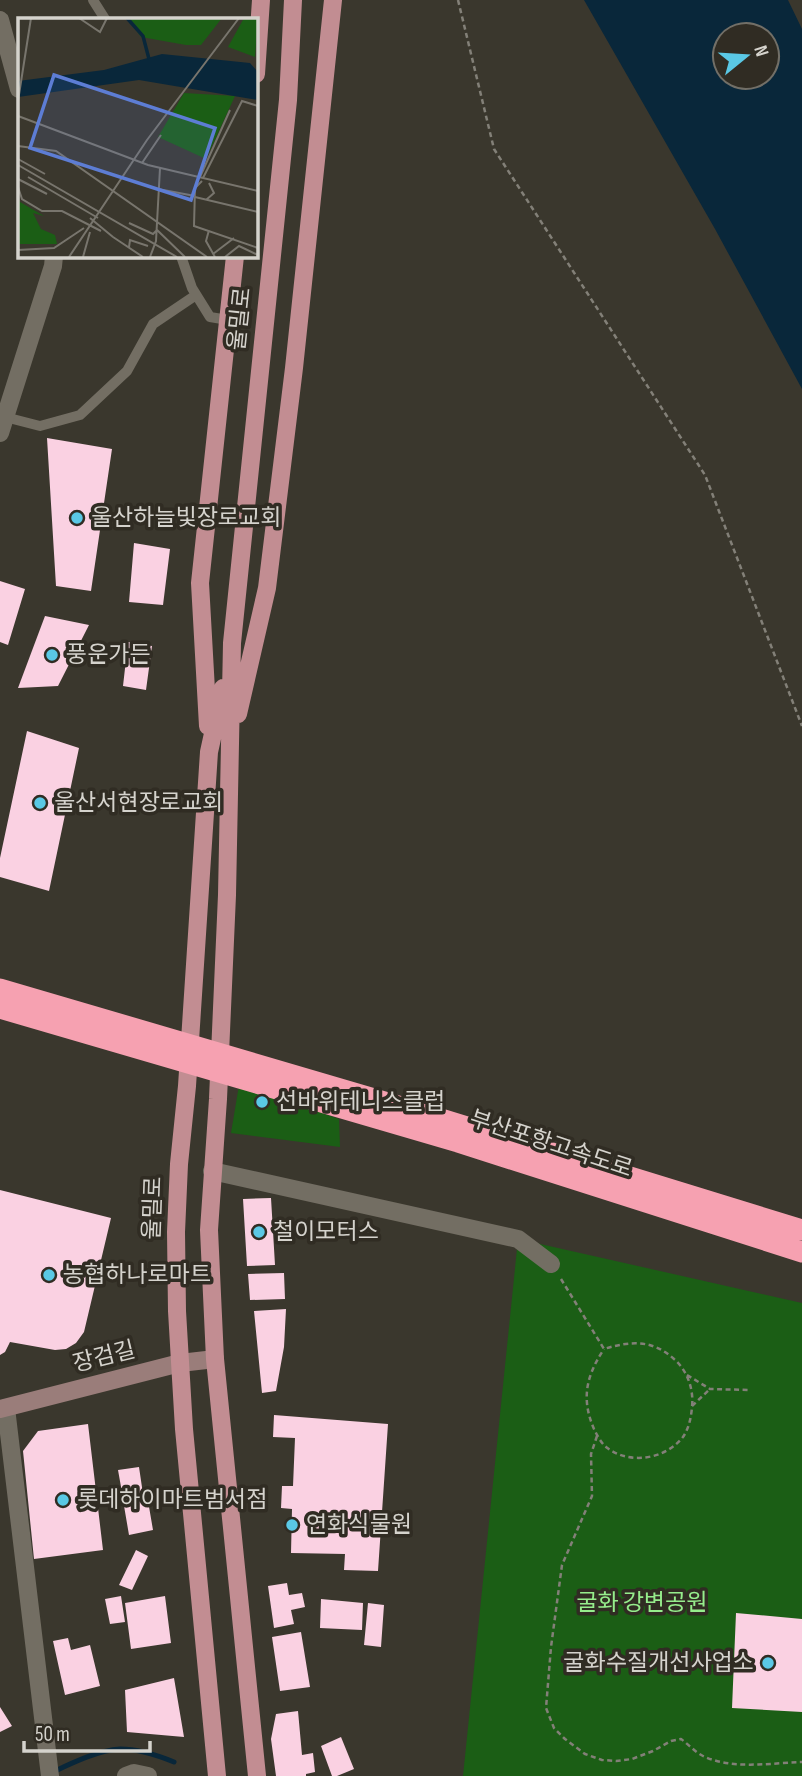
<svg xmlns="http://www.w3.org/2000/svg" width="802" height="1776" font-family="'Sofia Sans Condensed','Noto Sans KR',sans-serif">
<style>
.green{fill:#1b5e15}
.water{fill:#09273a;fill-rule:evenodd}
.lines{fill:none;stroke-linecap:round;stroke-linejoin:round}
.stream{stroke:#09273a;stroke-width:5}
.building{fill:#fad1e2}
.path{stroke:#838078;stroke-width:2.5;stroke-dasharray:5 3.5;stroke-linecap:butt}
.lane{stroke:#736e63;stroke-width:10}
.street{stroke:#736e63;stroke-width:18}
.secondary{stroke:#9a7d7a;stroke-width:18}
.primary{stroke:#c28d92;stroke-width:18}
.highway{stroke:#f6a1b1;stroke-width:21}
.poi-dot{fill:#5ac8e5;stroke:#302c23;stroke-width:2.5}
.labels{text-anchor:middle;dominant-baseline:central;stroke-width:7;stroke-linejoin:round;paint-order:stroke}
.street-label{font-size:23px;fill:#d5d3cd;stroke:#302c23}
.poi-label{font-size:23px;fill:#d5d3cd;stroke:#302c23;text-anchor:start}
.park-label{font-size:23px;fill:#96ed8c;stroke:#302c23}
.inset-river{fill:none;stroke:#09273a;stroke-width:3.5}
.inset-road{fill:none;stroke:#78756d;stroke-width:2}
.view{fill:#5d7dd4;fill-opacity:0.15;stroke:#5d7dd4;stroke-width:3.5}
.inset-edge{fill:none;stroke:#d5d3cd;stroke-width:3.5}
</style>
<rect width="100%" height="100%" fill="#3a372d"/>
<path class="green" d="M239,1085L339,1119L340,1147L231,1133Z
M518,1239L802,1303V1776H463Z"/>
<path class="water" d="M584,0H788L802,29V389L715,229ZM725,35H767V77H725Z"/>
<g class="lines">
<path class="stream" d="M53,1772C72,1763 99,1750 120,1749C139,1749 157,1755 174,1762"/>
</g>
<path class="building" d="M47,438L112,449L91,591L56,586Z
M134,543L170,549L163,605L129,602Z
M0,581L25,589L8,645L0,642Z
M45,616L89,625L58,686L18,688Z
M128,642L152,646L146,690L123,686Z
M27,731L79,748L49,891L0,877V858Z
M0,1190L111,1218L84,1332L76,1343L66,1349L55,1350L10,1342L5,1352L0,1355Z
M271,1198L275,1265L247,1266L243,1199Z
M284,1273L285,1299L250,1300L248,1274Z
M286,1309L284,1347L276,1391L262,1393L254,1311Z
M274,1415L388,1424L378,1571L344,1570L345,1554L291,1553L292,1509L281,1508L282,1486H293L295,1438L273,1437Z
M88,1424L103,1550L34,1559L23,1451L38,1431Z
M139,1467L143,1494L123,1498L118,1470Z
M147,1495L153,1530L129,1535L123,1500Z
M136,1550L148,1556L132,1590L119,1585Z
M287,1583L289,1595L302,1593L305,1607L291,1610L294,1624L274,1628L268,1586Z
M121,1596L125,1622L110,1624L105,1599Z
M165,1596L171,1643L131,1649L125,1603Z
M321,1599L363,1603L362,1630L320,1628Z
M368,1603L384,1605L381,1647L364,1645Z
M736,1613L802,1619V1712L732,1708Z
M301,1632L310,1687L280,1691L272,1637Z
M68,1638L71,1650L90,1645L100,1686L65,1695L53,1641Z
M174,1678L184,1737L127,1732L125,1690Z
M0,1707L12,1726L0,1732Z
M298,1711L302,1755L313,1753L315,1772L306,1774V1776H276L271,1739L276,1714Z
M341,1737L354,1769L337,1776H332L321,1746Z"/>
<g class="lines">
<path class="path" d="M458,0L494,149L705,475L802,726
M561,1279L604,1349C630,1341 652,1339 674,1359C687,1370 694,1389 692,1407C691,1418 689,1428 683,1437C665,1460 628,1465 606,1447C601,1443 597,1435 594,1429C581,1399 586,1376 604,1349
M687,1375L710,1389L749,1390
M692,1406L710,1389
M597,1436L591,1454L592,1496L562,1565L551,1647L546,1708L554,1728L565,1739L585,1754L602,1760L616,1761L632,1759L653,1751L671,1741L681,1739C688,1744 695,1752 703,1756C732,1770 771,1763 802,1762"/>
<path class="lane" d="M93,0L105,19
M181,256L192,288L210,317L228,320
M5,417L40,426L80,415L127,371L153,324L196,295"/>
<path class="street" d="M0,20L19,89
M0,433L53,266L54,256
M212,1171L518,1239L551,1264
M6,1408L50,1776
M126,1776L134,1773L148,1776"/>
<path class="secondary" d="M0,1409L180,1363L215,1359"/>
<path class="primary" d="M256,74L261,0
M238,714L267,588L294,368L333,0
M208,726L200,583L235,256
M217,1776L184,1429L177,1311L176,1232L179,1164L187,1086L209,752L223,688
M257,1776L215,1359L209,1230L218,1099L227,895L232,643L288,100L293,0"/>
<path class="highway" d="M0,989L412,1110L802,1230
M0,1008L458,1142L802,1252"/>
</g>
<g class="poi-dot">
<circle cx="77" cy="518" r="7"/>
<circle cx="52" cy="655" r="7"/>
<circle cx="40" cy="803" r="7"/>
<circle cx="262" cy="1102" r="7"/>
<circle cx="259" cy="1232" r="7"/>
<circle cx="49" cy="1275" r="7"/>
<circle cx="63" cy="1500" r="7"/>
<circle cx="292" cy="1525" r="7"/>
<circle cx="768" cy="1663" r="7"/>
</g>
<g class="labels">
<g class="street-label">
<text transform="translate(240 319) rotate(-84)">울밀로</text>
<text transform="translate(551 1144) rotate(18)">부산포항고속도로</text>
<text transform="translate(153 1208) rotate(-88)">울밀로</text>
<text transform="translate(104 1357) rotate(-14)">장검길</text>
</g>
<g class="poi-label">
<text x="91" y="518">울산하늘빛장로교회</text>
<text x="66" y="655">풍운가든</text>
<text x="54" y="803">울산서현장로교회</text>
<text x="276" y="1102">선바위테니스클럽</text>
<text x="273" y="1232">철이모터스</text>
<text x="63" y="1275">농협하나로마트</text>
<text x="77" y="1500">롯데하이마트범서점</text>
<text x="306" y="1525">연화식물원</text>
<text x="754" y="1663" text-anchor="end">굴화수질개선사업소</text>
</g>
<g class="park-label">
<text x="642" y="1603">굴화 강변공원</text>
</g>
</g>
<g transform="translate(18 18)">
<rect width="240" height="240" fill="#3a372d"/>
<path d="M109,0H204L183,27H168L123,19ZM226,0H240L237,39L210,29ZM166,75L217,78L188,141L140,119ZM0,178L2,184L26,198L15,195L23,211L37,217L39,226H0Z" fill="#1b5e15"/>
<path d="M144,36L232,45L240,54V82L121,62L0,79V63L86,52Z" fill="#09273a"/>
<path class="inset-river" d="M109,0L125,18L131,41"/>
<path class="inset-road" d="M61,0L82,14L89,0M0,83L13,0M0,98L130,147L240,173M0,128L38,133L189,239M0,141L27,156M124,145L143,117M0,147L159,239M10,159L80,200M182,159L212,92M185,160L224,83L240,88M0,161L29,176M184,163L177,170L176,208L240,230M0,169L4,181L24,193H44L83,213M140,171L177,178M177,179L240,194M188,182L196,175L191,165M72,200L95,219M111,205L135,216L139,212L167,239M191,212L188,223L197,239M95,219L125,239M111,229L112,222L130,228M0,232L36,230L66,210M195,236L216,220M51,239L129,122L221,0M65,239L72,214M132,239L138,223L142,150M207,239L221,228L240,237"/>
<path class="view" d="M36,57L197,110L173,182L12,130Z"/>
<rect width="240" height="240" class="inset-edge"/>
</g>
<g transform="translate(746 56) rotate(72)"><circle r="33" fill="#302c23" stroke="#726f67" stroke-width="2"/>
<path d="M0-5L12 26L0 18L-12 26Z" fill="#5ac8e5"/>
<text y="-10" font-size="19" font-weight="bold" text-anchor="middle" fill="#d5d3cd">N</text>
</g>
<path d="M24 1741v10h126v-10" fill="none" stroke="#d5d3cd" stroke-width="3.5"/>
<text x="35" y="1741" font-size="21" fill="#d5d3cd" stroke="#302c23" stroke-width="5" paint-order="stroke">50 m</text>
</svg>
